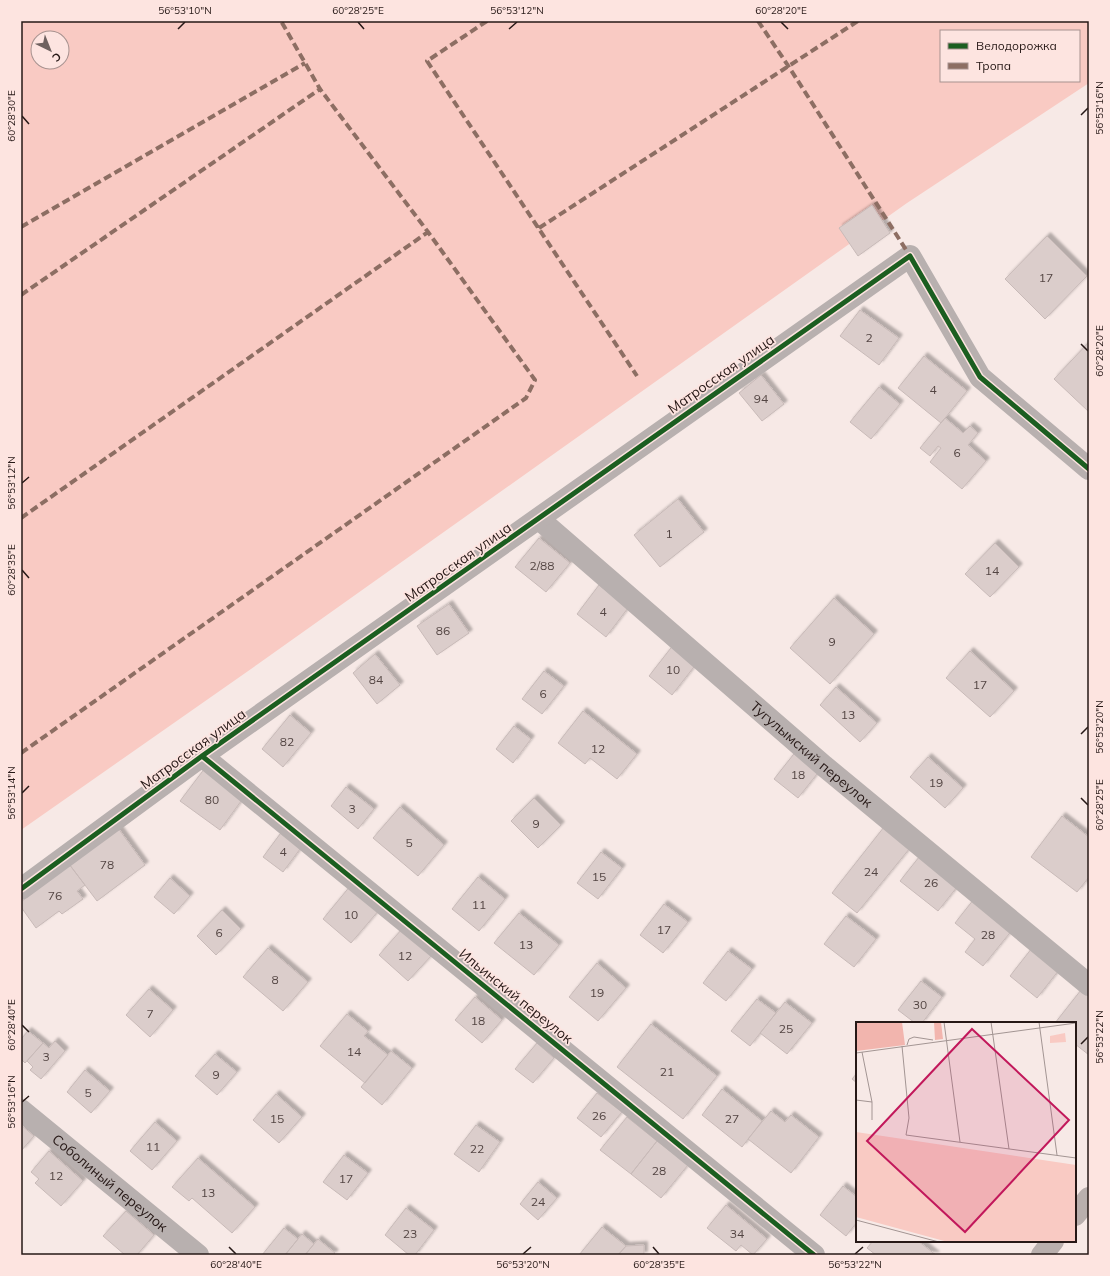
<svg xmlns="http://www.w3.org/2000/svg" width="1110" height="1276" font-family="Mulish,sans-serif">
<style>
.green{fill:#f9cac3;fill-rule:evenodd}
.building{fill:#dbcdcb;stroke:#c8bab8;filter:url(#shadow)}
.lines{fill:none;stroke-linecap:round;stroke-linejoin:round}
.street{stroke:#b8b0af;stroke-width:22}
.secondary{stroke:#b9afad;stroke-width:22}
.quiet{stroke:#8d6e63;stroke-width:4;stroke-dasharray:8 4;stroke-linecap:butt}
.cycleway-casing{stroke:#fde4e0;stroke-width:8}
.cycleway{stroke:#1b5e20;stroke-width:5}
.ticks{fill:none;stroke:#261816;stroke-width:1.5}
.labels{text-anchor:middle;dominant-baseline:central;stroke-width:3.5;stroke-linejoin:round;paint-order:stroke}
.number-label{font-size:12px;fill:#534543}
.street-label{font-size:14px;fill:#261816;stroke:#fde4e0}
.inset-road{fill:none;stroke:#a39593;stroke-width:1}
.view{fill:#c2185b;fill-opacity:0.15;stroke:#c2185b;stroke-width:2}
.inset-edge{fill:none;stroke:#261816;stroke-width:2}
.neatline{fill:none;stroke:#261816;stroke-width:1.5}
.ticks-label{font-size:10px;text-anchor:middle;fill:#261816}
</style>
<defs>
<filter id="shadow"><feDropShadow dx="3.5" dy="-3.5" stdDeviation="1" flood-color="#0004"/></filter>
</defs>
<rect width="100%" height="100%" fill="#f7e9e6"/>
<path class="green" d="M21,21H1089V83L907,203L258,664L21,830ZM941,31H1079V81H941ZM38,38H62V62H38Z"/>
<path class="building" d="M872,205L890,233L858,256L839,228Z
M1047,236L1087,276L1045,319L1005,279Z
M860,310L899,338L879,365L840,336Z
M1089,342V412L1054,379Z
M924,356L967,391L941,423L898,388Z
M761,375L784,404L762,421L739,393Z
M879,387L900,404L871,439L850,422Z
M945,418L963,433L970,426L978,433L968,445L986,461L962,489L930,462L941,448L938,446L930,456L920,448Z
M678,499L704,532L660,567L634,535Z
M539,538L570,563L546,592L515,567Z
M995,543L1019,567L990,597L965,574Z
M599,585L628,608L606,637L577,614Z
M834,598L874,634L830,684L790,648Z
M449,604L469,633L437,655L417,626Z
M674,644L697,663L672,695L649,676Z
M970,651L1014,691L990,717L946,678Z
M375,654L400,685L377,704L353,673Z
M544,671L564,686L542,714L522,699Z
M836,687L877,723L860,742L820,705Z
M583,711L637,754L617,779L590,758L585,764L558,743Z
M290,715L311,733L283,767L262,749Z
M514,726L531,739L513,763L496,749Z
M797,750L821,769L798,798L774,779Z
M928,757L963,788L945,808L910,777Z
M205,768L244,797L220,830L180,801Z
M346,787L374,809L358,829L331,806Z
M534,798L561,825L538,848L511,821Z
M400,807L444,845L418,876L373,838Z
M1062,816L1089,837V877L1077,892L1031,857Z
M884,827L910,848L857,913L832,893Z
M118,828L145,865L97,901L69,864Z
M283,830L303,845L283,872L263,857Z
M601,852L622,868L598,899L577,883Z
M923,852L961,882L938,911L900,881Z
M69,864L85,885L77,891L83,899L62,914L59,911L36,928L21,907V902Z
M478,877L505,899L479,931L452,909Z
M170,878L190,896L174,914L154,897Z
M351,885L380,909L351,943L323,919Z
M974,899L1013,929L983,966L965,952L975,939L955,923Z
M664,904L688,922L663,953L640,935Z
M222,910L241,929L216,955L197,936Z
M519,913L559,945L534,975L494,943Z
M846,916L876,939L854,967L824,944Z
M402,929L432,955L408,981L379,955Z
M268,948L308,982L283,1011L243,977Z
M1032,948L1059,970L1037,998L1010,976Z
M728,951L752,969L726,1001L703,983Z
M597,963L626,988L598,1021L569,997Z
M921,981L942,997L922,1023H915L898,1010Z
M149,989L173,1010L150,1037L126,1015Z
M1081,990L1089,996V1055L1075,1044V1023H1055Z
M475,997L502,1020L482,1043L455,1020Z
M757,999L776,1013L750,1046L731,1031Z
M785,1002L812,1023L787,1054L760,1033Z
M347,1014L368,1031L364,1036L388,1055L365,1083L320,1046Z
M651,1024L717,1076L683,1119L617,1067Z
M28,1031L43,1043L25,1063L21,1059V1039Z
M55,1041L65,1051L41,1079L30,1070L33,1067L27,1061L43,1043L49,1048Z
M537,1043L554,1058L533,1083L515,1069Z
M391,1051L412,1068L382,1105L361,1087Z
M215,1054L237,1072L217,1095L195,1076Z
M85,1070L110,1091L91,1113L67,1092Z
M857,1073V1083L852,1079Z
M722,1089L762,1121L742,1147L702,1115Z
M597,1093L622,1112L601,1137L577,1118Z
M276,1094L302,1117L279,1143L253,1120Z
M771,1111L785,1122L791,1115L819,1137L791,1173L748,1139Z
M627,1117L657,1141L631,1174L600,1150Z
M155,1122L177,1141L152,1170L130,1151Z
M21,1125L34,1136L21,1151Z
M476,1125L500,1142L479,1172L454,1154Z
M657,1141L688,1165L661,1198L631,1174Z
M49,1151L83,1181L61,1206L35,1183L39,1179L31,1172Z
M344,1155L368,1173L347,1200L323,1182Z
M198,1158L255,1207L232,1233L192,1198L189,1201L172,1187Z
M538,1182L557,1198L538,1220L520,1204Z
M843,1186L857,1197V1222L846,1236L820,1215Z
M726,1205L767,1239L753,1255L741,1245L736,1251L707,1228Z
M406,1208L434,1230L415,1255H409L385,1235Z
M126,1211L154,1235L137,1255H125L103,1236Z
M602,1227L626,1246L618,1255H579Z
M284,1228L298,1239L285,1255H262Z
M302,1234L314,1244L305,1255H285Z
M318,1239L335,1253L333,1255H305Z
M873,1241H918L936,1255H876L867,1248Z
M644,1245V1255H618L626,1246Z"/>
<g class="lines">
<g class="street">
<path id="s1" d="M539,519L824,766L1089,985"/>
<path d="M202,756L814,1255"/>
<path d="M21,889L202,756L910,256L980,377L1089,469"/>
<path id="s2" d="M21,1110L198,1255"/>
</g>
<path class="secondary" d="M1075,1215L1089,1198
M1042,1255L1053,1241"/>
<path class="quiet" d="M487,21L427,61L637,376
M758,21L789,67L910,256
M21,227L305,63
M539,228L858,21
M21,295L320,89
M21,518L428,232
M21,753L526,398L535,380L428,232L320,89L281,21"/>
<defs>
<path id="cycleway" d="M202,756L814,1255
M21,889L202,756L910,256L980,377L1089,469"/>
</defs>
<use href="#cycleway" class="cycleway-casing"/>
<use href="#cycleway" class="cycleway"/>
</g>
<path class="ticks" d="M358,22L364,29M781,22L788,29M178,29L185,22M509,29L517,22M1081,115L1088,108M22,116L29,124M1081,344L1088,351M22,483L29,477M22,570L29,578M1081,734L1088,727M22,793L29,786M1081,798L1088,805M22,1025L29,1032M1081,1044L1088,1037M22,1102L29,1096M229,1247L236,1254M653,1247L659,1254M523,1254L531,1247M855,1254L863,1247"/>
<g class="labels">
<g class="number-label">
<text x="1046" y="277">17</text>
<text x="869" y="337">2</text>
<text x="933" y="389">4</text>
<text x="761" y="398">94</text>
<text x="957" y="452">6</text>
<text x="669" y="533">1</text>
<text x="542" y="565">2/88</text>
<text x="992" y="570">14</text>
<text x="603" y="611">4</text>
<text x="443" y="630">86</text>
<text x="832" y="641">9</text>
<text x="673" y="669">10</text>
<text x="376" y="679">84</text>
<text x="980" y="684">17</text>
<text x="543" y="693">6</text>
<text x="848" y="714">13</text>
<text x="287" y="741">82</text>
<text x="598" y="748">12</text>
<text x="798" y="774">18</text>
<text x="936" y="782">19</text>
<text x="212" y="799">80</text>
<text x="352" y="808">3</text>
<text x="536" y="823">9</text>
<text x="409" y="842">5</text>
<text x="283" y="851">4</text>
<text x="107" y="864">78</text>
<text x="871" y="871">24</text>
<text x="599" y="876">15</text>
<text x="931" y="882">26</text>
<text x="55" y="895">76</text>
<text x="479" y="904">11</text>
<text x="351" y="914">10</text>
<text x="664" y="929">17</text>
<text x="219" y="932">6</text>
<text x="988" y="934">28</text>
<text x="526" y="944">13</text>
<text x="405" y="955">12</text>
<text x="275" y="979">8</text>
<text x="597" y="992">19</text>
<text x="920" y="1004">30</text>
<text x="150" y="1013">7</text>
<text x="478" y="1020">18</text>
<text x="786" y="1028">25</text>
<text x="354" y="1051">14</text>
<text x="46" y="1056">3</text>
<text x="667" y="1071">21</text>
<text x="216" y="1074">9</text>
<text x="88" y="1092">5</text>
<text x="599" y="1115">26</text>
<text x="277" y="1118">15</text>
<text x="732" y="1118">27</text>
<text x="153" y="1146">11</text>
<text x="477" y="1148">22</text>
<text x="659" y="1170">28</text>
<text x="56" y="1175">12</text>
<text x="346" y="1178">17</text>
<text x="208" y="1192">13</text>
<text x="538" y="1201">24</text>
<text x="410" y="1233">23</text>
<text x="737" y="1233">34</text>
</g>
<g class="street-label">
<text transform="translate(721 374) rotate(-35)">Матросская улица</text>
<text transform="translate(458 562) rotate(-35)">Матросская улица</text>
<text transform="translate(193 749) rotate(-36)">Матросская улица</text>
<text stroke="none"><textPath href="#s1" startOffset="360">Тугулымский переулок</textPath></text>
<text transform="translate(516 996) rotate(39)">Ильинский переулок</text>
<text stroke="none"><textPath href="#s2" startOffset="115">Соболиный переулок</textPath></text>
</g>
</g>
<g transform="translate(856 1022)">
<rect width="220" height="220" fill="#f7e9e6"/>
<path d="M209,11L210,20L194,21V14ZM0,110L220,143V220H92L0,195Z" fill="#f9cac3"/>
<path d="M0,0H46L49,23L0,29ZM78,0H85L87,17L79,18Z" fill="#f2b5ae"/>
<path class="inset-road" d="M88,0L104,120M135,0L153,127M183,0L201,133M51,23L53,17L58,15L77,18M46,24L53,96L50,113L220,136M6,30L16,80V98M0,31L220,1M0,78L16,80M0,198L83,220"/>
<path class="view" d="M116,7L213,98L109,210L11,119Z"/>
<rect width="220" height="220" class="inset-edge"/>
</g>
<rect width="1110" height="1276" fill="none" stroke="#fde4e0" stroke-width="44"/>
<rect x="940" y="30" width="140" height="52" fill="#fde4e0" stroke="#a7928f"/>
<rect x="948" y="43" width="20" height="6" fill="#1b5e20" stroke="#a7928f"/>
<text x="976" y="50" font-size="12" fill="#261816">Велодорожка</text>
<rect x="948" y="63" width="20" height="6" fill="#8d6e63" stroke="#a7928f"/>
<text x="976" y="70" font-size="12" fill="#261816">Тропа</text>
<g transform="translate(50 50) rotate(137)"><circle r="19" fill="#fde4e0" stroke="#a7928f"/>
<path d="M0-3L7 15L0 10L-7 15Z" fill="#6f615f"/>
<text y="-6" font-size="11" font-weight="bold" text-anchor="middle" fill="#261816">С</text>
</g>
<rect x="22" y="22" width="1066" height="1232" class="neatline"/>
<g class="ticks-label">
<text x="185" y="14">56°53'10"N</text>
<text x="358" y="14">60°28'25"E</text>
<text x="517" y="14">56°53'12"N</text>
<text x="781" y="14">60°28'20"E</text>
<text transform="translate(1099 108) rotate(-90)" y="4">56°53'16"N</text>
<text transform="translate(11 116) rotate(-90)" y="4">60°28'30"E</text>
<text transform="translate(1099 351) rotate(-90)" y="4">60°28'20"E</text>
<text transform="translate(11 483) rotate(-90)" y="4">56°53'12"N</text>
<text transform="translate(11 570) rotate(-90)" y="4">60°28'35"E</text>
<text transform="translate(1099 727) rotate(-90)" y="4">56°53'20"N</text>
<text transform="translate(11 793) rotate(-90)" y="4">56°53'14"N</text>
<text transform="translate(1099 805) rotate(-90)" y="4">60°28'25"E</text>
<text transform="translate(11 1025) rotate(-90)" y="4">60°28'40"E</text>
<text transform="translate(1099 1037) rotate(-90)" y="4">56°53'22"N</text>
<text transform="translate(11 1102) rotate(-90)" y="4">56°53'16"N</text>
<text x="236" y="1268">60°28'40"E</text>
<text x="523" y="1268">56°53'20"N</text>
<text x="659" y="1268">60°28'35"E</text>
<text x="855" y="1268">56°53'22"N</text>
</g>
</svg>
